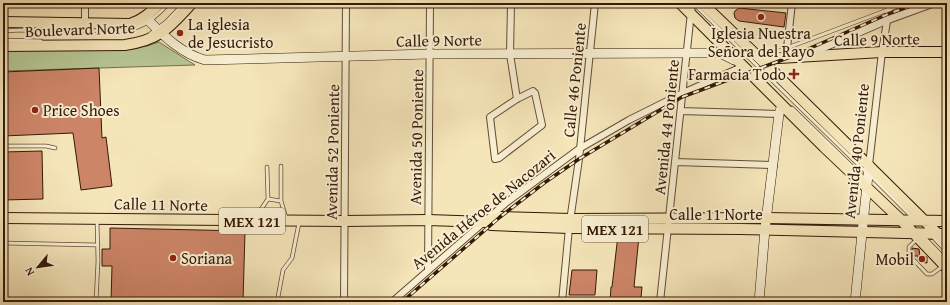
<svg xmlns="http://www.w3.org/2000/svg" width="950" height="305" font-family="'Gentium Book Plus',serif">
<style>
.green{fill:#b6c694;stroke:#75704d}
.building{fill:#cd8568;stroke:#341906}
.lines{fill:none;stroke-linecap:round;stroke-linejoin:round}
.service-casing{stroke:#644c33;stroke-width:4.5}
.minor-casing{stroke:#644c33;stroke-width:8}
.tertiary-casing{stroke:#644c33;stroke-width:10}
.secondary-casing{stroke:#341906;stroke-width:10}
.primary-casing{stroke:#341906;stroke-width:12}
.service{stroke:#f8efd2;stroke-width:3}
.minor{stroke:#f8efd2;stroke-width:6}
.tertiary{stroke:#f8efd2;stroke-width:8}
.secondary{stroke:#f8efd2;stroke-width:9}
.primary{stroke:#f5e6ba;stroke-width:10}
.rail-casing{stroke:#341906;stroke-width:3.5}
.rail{stroke:#f8efd2;stroke-width:2;stroke-dasharray:6;stroke-linecap:butt}
.poi-dot{fill:#8f2418;stroke:#f8efd2;stroke-width:1.5}
.labels{text-anchor:middle;dominant-baseline:central;stroke-width:4;stroke-linejoin:round;paint-order:stroke}
.shield{fill:#f8efd2;stroke:#6f5943;stroke-width:1}
.shield-label{font-size:15px;font-weight:bold;fill:#341906}
.poi-label{font-size:16px;fill:#341906;stroke:#f8efd2;text-anchor:start}
.street-label{font-size:16px;fill:#341906;stroke:#f8efd2}
</style>
<rect width="100%" height="100%" fill="#f5e6ba"/>
<filter id="stains"><feTurbulence type="fractalNoise" baseFrequency=".005" numOctaves="4"/><feColorMatrix values="0 0 0 0 .2 0 0 0 0 .09 0 0 0 0 .02 0 0 0 .5 -.17"/></filter>
<radialGradient id="worn" r=".72"><stop offset=".6" stop-color="#630" stop-opacity="0"/><stop offset="1" stop-color="#630" stop-opacity=".3"/></radialGradient>
<path class="green" d="M159,42L195,65L3,71V50L122,49L147,46Z"/>
<path class="building" d="M739,8L786,13L784,27L739,21L735,18L734,13L735,11Z
M99,68L102,138L106,137L112,186L81,190L73,133L3,136V72Z
M42,151L43,199L3,200V152Z
M110,228L245,231L243,302H111L112,266H102V249H110Z
M618,235L639,236L634,287H642L641,298H627L626,302H610L611,287H612Z
M912,248L919,249L920,256L927,257V263L920,262L918,260V256H914L912,254Z
M572,270H597L595,295H569Z"/>
<g class="lines">
<defs>
<path id="service" d="M693,3L866,172
M3,31L22,30L123,31C144,28 155,18 169,3
M150,34L166,22L184,3
M3,40L41,41
M771,54L906,3
M792,108L865,179
M3,146H46L55,148
M267,167L268,199
M870,175L913,218
M281,201V166
M255,218L268,199L281,201L286,218
M923,236L947,261
M933,237L947,252
M917,239L909,247V255L927,274H932L943,266
M3,243L98,245
M278,297L283,270L292,258L299,223
M96,302L98,261L97,220"/>
<path id="minor" d="M85,3V24
M511,3L510,54L517,99
M787,48L792,3
M533,91L535,93L542,125L499,158L495,159L490,117L517,99Z
M681,111L779,114
M675,162L774,165
M869,165L882,52L890,3
M428,270L430,3
M344,302L346,3
M392,302L507,202L579,149L629,120L683,93L744,66
M562,302L569,228L579,159L595,3
M660,302L692,3"/>
<path id="tertiary" d="M805,55L888,19L932,3"/>
<path id="secondary" d="M145,17C163,35 180,53 205,60L430,54L687,53H720L734,60
M759,302L765,229L779,114L782,105
M855,302L869,165"/>
<path id="primary" d="M680,3L824,147L900,219L947,268
M702,3L777,75L947,243
M3,22L130,24C143,20 151,12 160,3
M3,46L125,45C160,40 169,28 192,3
M761,59L882,52H947
M3,218L344,221L428,220L486,222L500,217L571,219L767,218L947,221
M486,222L491,225L569,228L740,229L947,234"/>
</defs>
<use href="#service" class="service-casing"/>
<use href="#minor" class="minor-casing"/>
<use href="#tertiary" class="tertiary-casing"/>
<use href="#secondary" class="secondary-casing"/>
<use href="#primary" class="primary-casing"/>
<use href="#service" class="service"/>
<use href="#minor" class="minor"/>
<use href="#tertiary" class="tertiary"/>
<use href="#secondary" class="secondary"/>
<use href="#primary" class="primary"/>
<defs>
<path id="rail" d="M402,302L500,217L544,183L579,159L682,97L790,57L888,14L919,3"/>
</defs>
<use href="#rail" class="rail-casing"/>
<use href="#rail" class="rail"/>
</g>
<g class="poi-dot">
<circle cx="761" cy="17" r="4"/>
<circle cx="180" cy="33" r="4"/>
<path d="M792 68h4v4h4v4h-4v4h-4v-4h-4v-4h4z"/>
<circle cx="35" cy="110" r="4"/>
<circle cx="173" cy="258" r="4"/>
<circle cx="922" cy="259" r="4"/>
</g>
<g class="labels">
<g class="shield">
<rect x="219" y="208" width="66" height="26" rx="3"/>
<rect x="582" y="216" width="66" height="26" rx="3"/>
</g>
<g class="shield-label">
<text x="252" y="221">MEX 121</text>
<text x="615" y="229">MEX 121</text>
</g>
<g class="poi-label">
<text x="188" y="24">La iglesia<tspan x="188" dy="18">de Jesucristo</tspan></text>
<text x="761" y="33" text-anchor="middle">Iglesia Nuestra<tspan x="761" dy="18">Señora del Rayo</tspan></text>
<text x="786" y="74" text-anchor="end">Farmacia Todo</text>
<text x="43" y="110">Price Shoes</text>
<text x="181" y="258">Soriana</text>
<text x="914" y="259" text-anchor="end">Mobil</text>
</g>
<g class="street-label">
<text transform="translate(80 29) rotate(-2)">Boulevard Norte</text>
<text transform="translate(877 39) rotate(-1)">Calle 9 Norte</text>
<text transform="translate(439 40) rotate(-1)">Calle 9 Norte</text>
<text transform="translate(574 80) rotate(-84)">Calle 46 Poniente</text>
<text transform="translate(666 127) rotate(-84)">Avenida 44 Poniente</text>
<text transform="translate(416 137) rotate(-89)">Avenida 50 Poniente</text>
<text transform="translate(856 151) rotate(-84)">Avenida 40 Poniente</text>
<text transform="translate(332 152) rotate(-89)">Avenida 52 Poniente</text>
<text transform="translate(161 204) rotate(1)">Calle 11 Norte</text>
<text transform="translate(483 209) rotate(-39)">Avenida Héroe de Nacozari</text>
<text x="716" y="214">Calle 11 Norte</text>
</g>
</g>
<rect width="950" height="305" fill="none" stroke="#f5e6ba" stroke-width="16"/>
<rect x="4" y="4" width="942" height="297" fill="none" stroke="#341906" stroke-width="2"/>
<rect x="8" y="8" width="934" height="289" fill="none" stroke="#341906"/>
<g transform="translate(38 267) rotate(241)" stroke="#f8efd2" stroke-width="3" paint-order="stroke">
<path d="M0-3L7 15L0 10L-7 15Z" fill="#341906"/>
<text y="-6" font-size="11" font-weight="bold" text-anchor="middle" fill="#341906">N</text>
</g>
<rect width="100%" height="100%" filter="url(#stains)"/>
<rect width="100%" height="100%" fill="url(#worn)"/>
</svg>
